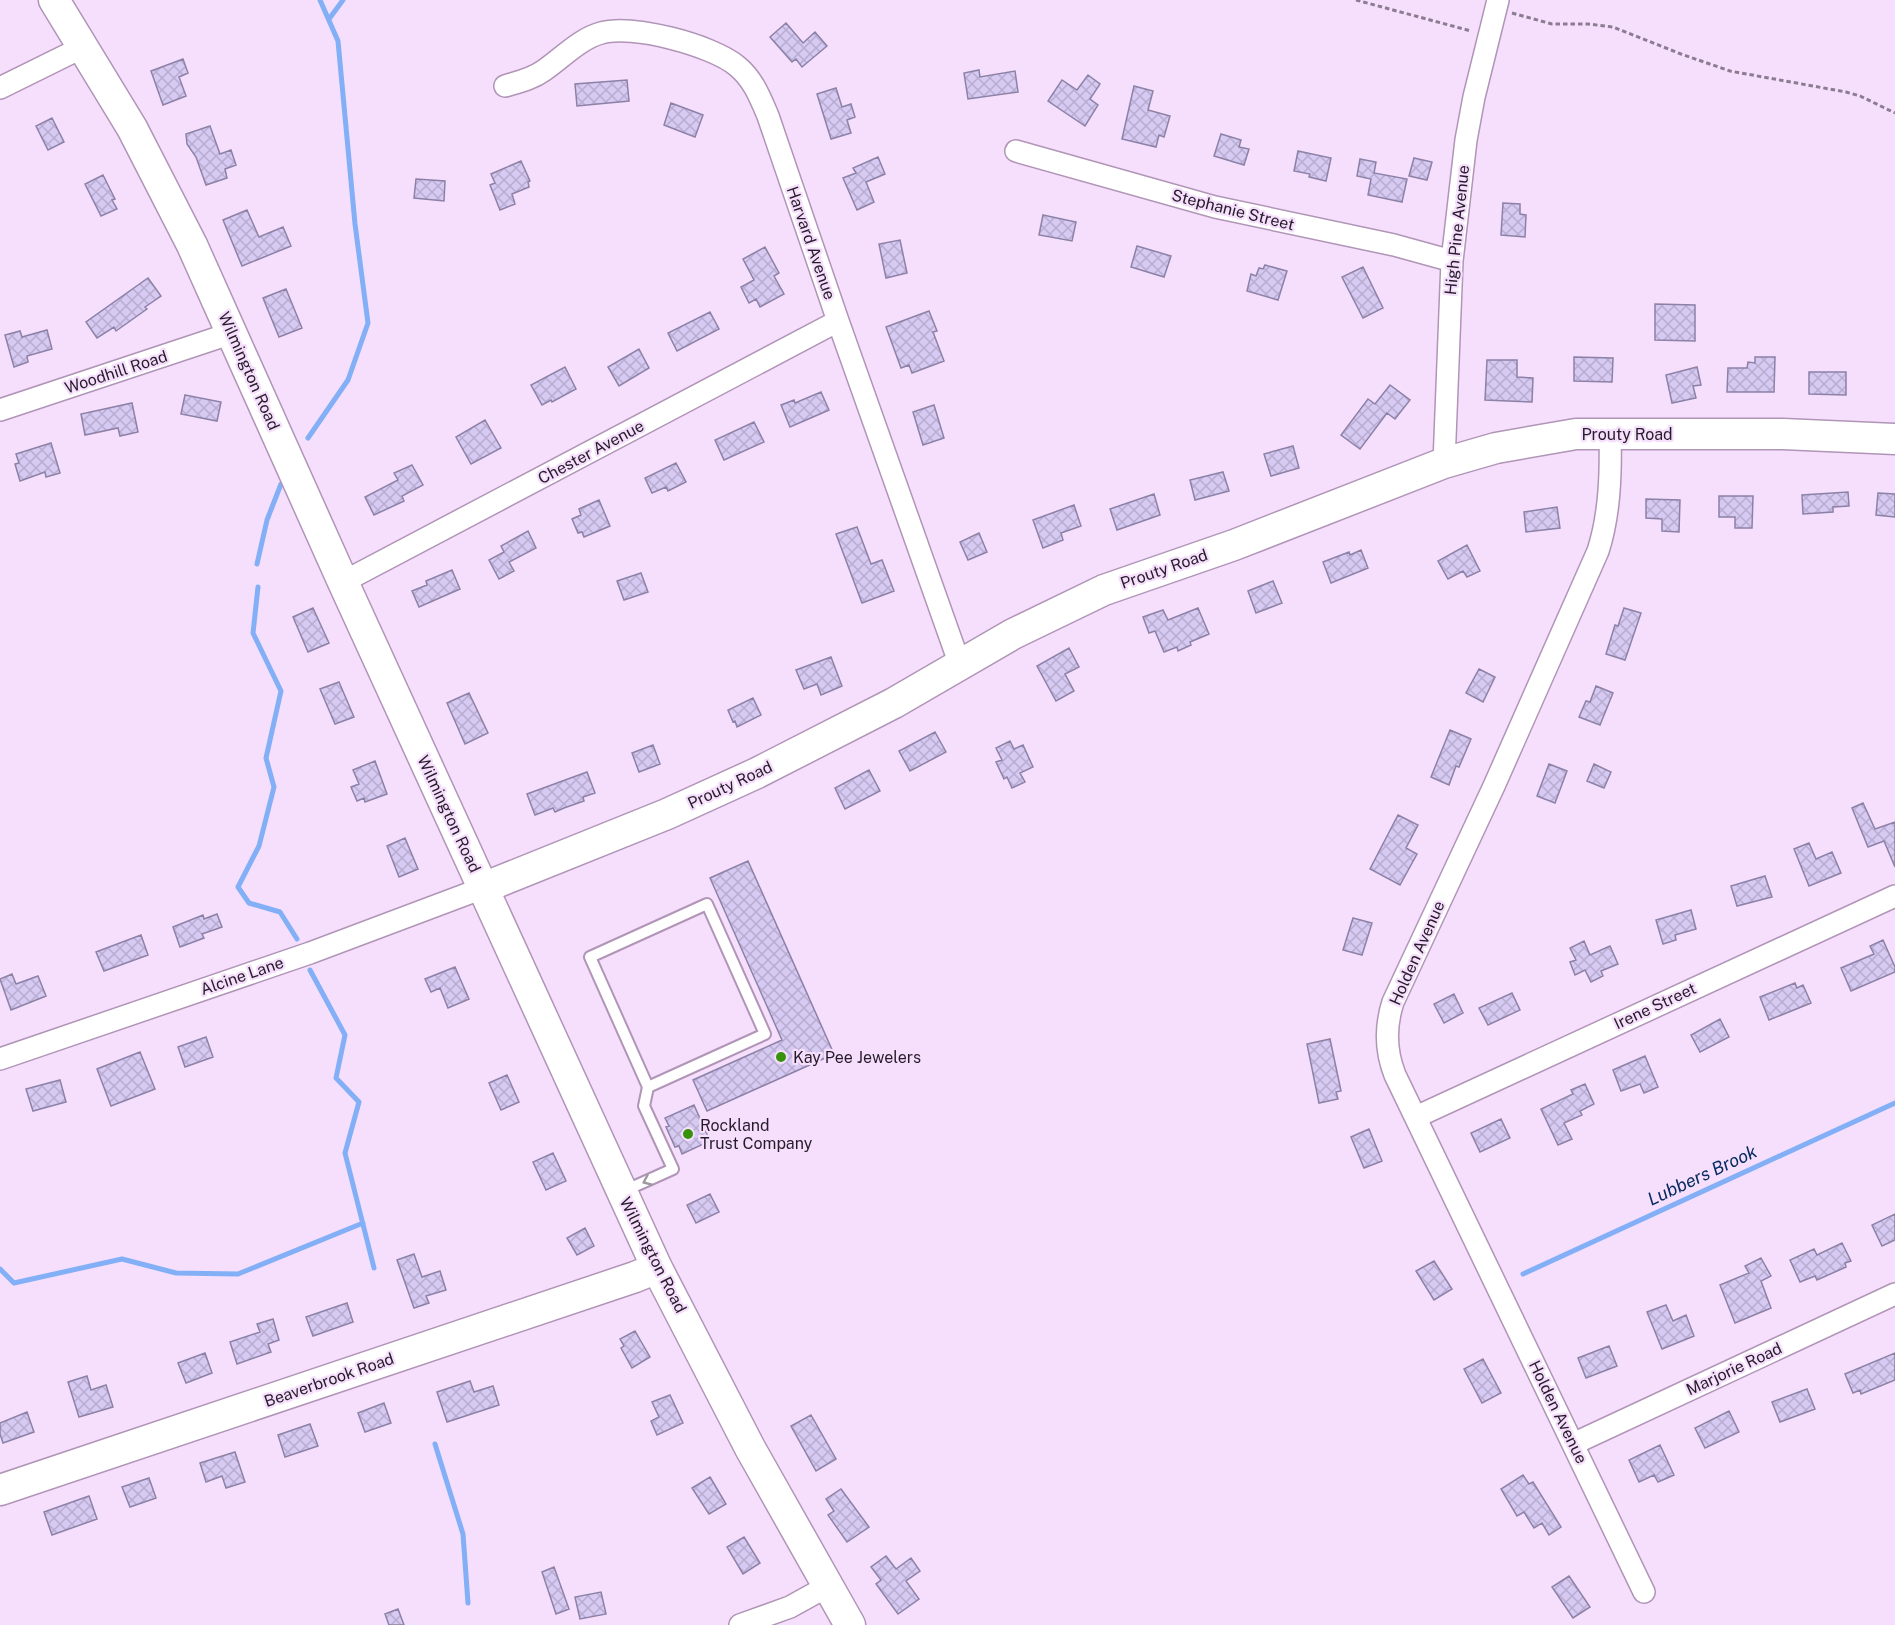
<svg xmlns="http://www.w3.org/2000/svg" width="1895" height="1625" font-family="'Public Sans',sans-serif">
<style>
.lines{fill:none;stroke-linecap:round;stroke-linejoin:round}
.stream{stroke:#82aff6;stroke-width:5}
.building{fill:url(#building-cross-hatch);stroke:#8c81a6;stroke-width:1.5}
.lane-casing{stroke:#b095b7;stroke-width:14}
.street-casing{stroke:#b095b7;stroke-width:24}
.secondary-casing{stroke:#b095b7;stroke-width:33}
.path{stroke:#8c7c91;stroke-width:3;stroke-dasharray:4.5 3;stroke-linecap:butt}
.lane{stroke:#fff;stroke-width:10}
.street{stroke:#fff;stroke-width:21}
.secondary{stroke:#fff;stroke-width:30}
.oneway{stroke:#9d999f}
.poi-dot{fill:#37930b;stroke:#f6dffc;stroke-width:2}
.labels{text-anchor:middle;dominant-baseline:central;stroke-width:4.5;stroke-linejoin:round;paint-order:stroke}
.street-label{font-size:16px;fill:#261c29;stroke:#f6dffc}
.poi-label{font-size:16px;fill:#261c29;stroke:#f6dffc;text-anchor:start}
.water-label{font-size:18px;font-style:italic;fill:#072b60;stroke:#f6dffc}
</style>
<defs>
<pattern id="building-cross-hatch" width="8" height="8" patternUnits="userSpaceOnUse" patternTransform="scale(1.5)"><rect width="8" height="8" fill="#d6c9f2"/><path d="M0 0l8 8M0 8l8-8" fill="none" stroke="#b8acd0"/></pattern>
</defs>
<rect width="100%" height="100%" fill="#f6dffc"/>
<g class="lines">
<path class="stream" d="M329,19L343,0
M308,438L348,380L368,323L355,224L338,41L320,0
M257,564L267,520L281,484
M258,587L253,633L281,691L266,758L274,787L259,846L238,887L249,903L280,912L297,939
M310,970L345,1035L336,1078L359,1102L345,1153L374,1268
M0,1269L14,1283L122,1259L176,1273L238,1274L363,1223
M1523,1274L1895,1103
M435,1444L463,1534L468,1603"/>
</g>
<path class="building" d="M786,23L803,43L815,32L827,46L802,67L796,59L792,62L770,37Z
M183,59L188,73L179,77L186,96L163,105L151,71Z
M979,70L980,77L1015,71L1018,92L968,99L964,73Z
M1088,75L1100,84L1090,99L1098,105L1085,126L1048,101L1062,80L1077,90Z
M627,80L629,101L577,106L575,84Z
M1134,86L1153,91L1148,110L1170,116L1164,137L1159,135L1156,147L1122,139Z
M836,88L842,107L851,104L855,117L847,120L851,133L831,139L817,94Z
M671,103L703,115L695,137L664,125Z
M52,118L64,142L48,150L36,126Z
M210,126L220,154L231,150L236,165L225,169L227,178L206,185L196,157L187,144L186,134Z
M1221,134L1241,140L1239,147L1249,149L1244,165L1214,156Z
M1298,151L1331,158L1326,181L1309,177L1310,174L1294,171Z
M878,157L885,174L866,182L874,202L857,210L843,178L856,173L853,168Z
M1414,158L1432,162L1427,180L1409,176Z
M1360,159L1376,162L1374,173L1407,179L1402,202L1368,195L1371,179L1357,176Z
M521,161L530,181L528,182L529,187L512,194L515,204L500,210L490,185L495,183L491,174Z
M103,175L115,199L112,200L117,209L101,216L85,184Z
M416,179L445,181L444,201L414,198Z
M1503,203L1520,204V214L1526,215L1525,237L1501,235Z
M247,210L259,237L283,227L291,246L242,266L223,220Z
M1043,215L1076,222L1072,241L1039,235Z
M900,240L907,273L886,278L879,244Z
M1137,246L1171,256L1164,277L1131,267Z
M765,247L779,273L774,276L784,294L760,307L756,299L749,303L741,287L754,280L743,259Z
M1265,265L1287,271L1278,300L1247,291L1251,274L1256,276L1259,268L1263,269Z
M1363,267L1383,308L1363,318L1342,277Z
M148,278L161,296L145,307L147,309L116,331L114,327L97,338L86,322Z
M286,289L302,328L279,337L263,298Z
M1655,304L1695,305V341L1655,340Z
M929,311L937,331L933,332L944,361L912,373L909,365L901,368L886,327Z
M710,312L719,329L677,351L668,333Z
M47,330L52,349L27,356L28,362L14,367L5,335L20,331L22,337Z
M639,349L649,368L619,386L608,367Z
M1574,357L1613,358L1612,382L1574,381Z
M1755,357H1775L1774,392H1727L1728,368H1747L1748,362L1755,363Z
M1487,360H1517V377L1533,378L1532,402L1485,400Z
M565,367L576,389L552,402L551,400L542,405L531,385Z
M1697,367L1701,385L1693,386L1696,398L1672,403L1666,375Z
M1809,372H1846V395L1809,394Z
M1390,385L1410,400L1395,419L1387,413L1360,449L1341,435L1368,399L1375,404Z
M821,392L829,410L790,427L781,405L794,400L795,403Z
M185,395L221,402L217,421L181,414Z
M132,403L138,432L120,436L118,428L85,435L81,414Z
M934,405L944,438L923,445L913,412Z
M485,420L501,448L471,464L456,437Z
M754,422L764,442L724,460L715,440Z
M51,443L60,473L46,477L45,472L20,481L15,464L19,463L16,454Z
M1293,446L1299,468L1271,476L1264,454Z
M676,463L686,482L668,491L666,487L652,493L645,478Z
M412,465L423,485L402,496L404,501L374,515L365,497L398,480L394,473Z
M1223,472L1229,491L1195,500L1190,480Z
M1848,492L1849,506L1833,507V512L1803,514L1802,495Z
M1878,493L1895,494V517L1876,515Z
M1154,494L1160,515L1117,530L1110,509Z
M1719,496H1753L1752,528H1735V517H1719Z
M1646,499L1680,500L1679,532L1662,531V519L1646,518Z
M599,500L610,526L584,537L582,532L578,533L572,519L581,515L579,509Z
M1074,505L1081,526L1061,533L1063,540L1043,548L1033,520Z
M1557,507L1560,528L1526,532L1524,512Z
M857,527L871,564L882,560L894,591L862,603L836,534Z
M528,531L536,548L509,562L514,571L499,579L489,560L504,552L501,546Z
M979,533L987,552L968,560L960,542Z
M1467,545L1480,571L1467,577L1463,571L1448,579L1438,561Z
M1361,550L1368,568L1331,583L1323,562L1349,552L1350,555Z
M452,570L460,589L419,607L412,591L427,585L426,581Z
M641,573L648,592L624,600L617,581Z
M1273,581L1282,603L1256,613L1248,591Z
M313,608L329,643L308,652L293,617Z
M1198,608L1209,634L1190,642L1191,645L1178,651L1177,647L1164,652L1155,631L1149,633L1143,617L1163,610L1168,620Z
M1624,608L1641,613L1625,660L1606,654L1615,625L1618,626Z
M1069,648L1079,667L1065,674L1074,691L1056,701L1037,666Z
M831,657L842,686L821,695L817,684L804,689L796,670Z
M1479,669L1495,677L1483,702L1466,693Z
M339,682L354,717L335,724L320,689Z
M1596,686L1613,693L1600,725L1579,717L1586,701L1590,702Z
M469,693L488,733L465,744L447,703Z
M753,698L761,715L737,727L735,721L733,722L728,710Z
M1450,730L1471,739L1459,767L1456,766L1449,785L1431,777Z
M935,732L946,752L910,771L899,751Z
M1010,741L1014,749L1023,745L1033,767L1020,773L1025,782L1012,788L1007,777L1004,779L996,762L1002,760L996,748Z
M653,745L660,764L639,772L632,753Z
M375,761L387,794L365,802L364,798L357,801L351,787L359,784L353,770Z
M1549,764L1567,771L1555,803L1537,796Z
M1594,764L1611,772L1604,788L1587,781Z
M869,770L880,791L845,809L835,788Z
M587,772L595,793L583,797L584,801L564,808L555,812L553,808L535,815L527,794Z
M1863,803L1875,829L1895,822V867L1884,841L1868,847L1852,808Z
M1398,815L1418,825L1406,848L1417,854L1400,885L1370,869Z
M405,838L418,869L399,877L387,846Z
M1809,843L1816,859L1832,852L1841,873L1809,886L1794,849Z
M748,861L834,1054L707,1111L693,1080L782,1040L710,878Z
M1765,876L1772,897L1737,906L1731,886Z
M1691,910L1696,929L1675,935L1676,940L1663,944L1656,920Z
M217,914L222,927L202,934L204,938L180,947L173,927L203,915L204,919Z
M1353,918L1372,923L1362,955L1343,950Z
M141,935L148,955L104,971L96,952Z
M1883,940L1895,967V972L1851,991L1841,968L1874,954L1870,946Z
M1584,941L1590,955L1610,946L1618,964L1601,971L1603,976L1591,982L1585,970L1575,975L1570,962L1576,960L1570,948Z
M455,967L469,999L448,1008L440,988L431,992L425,979Z
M12,974L16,984L38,976L46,996L11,1010L0,979Z
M1795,983L1797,988L1803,985L1811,1003L1769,1020L1760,997Z
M1512,993L1520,1010L1488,1025L1479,1008Z
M1454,994L1463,1013L1444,1023L1434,1004Z
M1720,1019L1729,1037L1700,1052L1691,1035Z
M206,1037L213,1057L185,1067L178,1047Z
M1330,1039L1341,1091L1336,1092L1338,1099L1319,1103L1307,1044Z
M140,1052L155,1089L111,1106L97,1069Z
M1645,1056L1658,1087L1644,1093L1640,1084L1621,1091L1613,1070Z
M507,1075L519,1102L501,1110L489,1083Z
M60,1080L66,1102L33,1111L26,1089Z
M1585,1084L1594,1104L1580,1111L1582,1115L1564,1123L1572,1139L1558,1145L1541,1109L1573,1094L1571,1090Z
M694,1105L710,1141L682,1154L679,1146L675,1147L666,1127L669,1126L665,1118Z
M1501,1119L1510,1138L1480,1152L1471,1133Z
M1369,1129L1382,1161L1364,1168L1351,1137Z
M553,1153L566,1181L546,1190L533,1162Z
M710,1194L719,1212L696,1223L687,1205Z
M1895,1214V1240L1882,1246L1872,1225Z
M585,1228L594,1246L577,1255L567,1238Z
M1842,1243L1851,1261L1845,1263L1846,1267L1817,1280L1815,1276L1800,1282L1790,1260L1814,1249L1817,1255Z
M414,1254L422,1277L440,1271L446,1290L426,1296L429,1303L414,1308L397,1260Z
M1761,1258L1771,1276L1761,1281L1771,1308L1735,1323L1720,1285L1749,1273L1745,1266Z
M1434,1261L1452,1289L1434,1300L1416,1271Z
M347,1303L353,1322L313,1336L306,1317Z
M1666,1305L1673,1321L1686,1315L1694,1336L1662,1349L1647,1312Z
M273,1319L279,1340L268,1344L271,1352L237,1364L230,1342L260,1332L257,1324Z
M635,1331L650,1357L632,1368L621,1348L624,1346L620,1339Z
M1609,1346L1617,1366L1586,1378L1578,1358Z
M205,1353L212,1373L186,1383L178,1363Z
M1895,1353V1380L1861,1394L1860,1390L1853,1393L1845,1374Z
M1483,1359L1501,1393L1482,1403L1464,1369Z
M87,1376L91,1390L106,1385L113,1407L79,1417L68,1382Z
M470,1381L474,1392L493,1386L499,1405L447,1422L437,1392Z
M1807,1389L1815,1409L1780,1422L1772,1402Z
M670,1395L683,1423L657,1435L651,1421L659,1417L652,1402Z
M384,1403L391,1423L365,1432L358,1413Z
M1729,1411L1739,1432L1705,1448L1695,1428Z
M27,1412L34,1432L3,1443L0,1434V1423Z
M811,1415L836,1459L816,1471L791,1426Z
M310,1424L318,1446L285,1457L278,1435Z
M1660,1445L1674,1475L1658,1482L1654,1475L1639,1482L1629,1460Z
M235,1452L245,1482L226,1488L222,1476L206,1482L200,1463Z
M1523,1475L1529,1484L1533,1482L1561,1527L1549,1535L1542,1523L1534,1528L1524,1512L1517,1516L1501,1489Z
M710,1477L726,1504L709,1514L692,1488Z
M149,1478L156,1498L130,1507L122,1487Z
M841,1489L869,1527L847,1542L828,1515L834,1511L826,1499Z
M89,1496L97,1519L52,1535L44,1512Z
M744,1537L760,1563L743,1574L727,1547Z
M886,1556L896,1569L911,1558L920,1571L906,1581L919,1599L898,1614L876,1584L881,1580L871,1567Z
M554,1567L569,1609L556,1614L542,1572Z
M1569,1576L1590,1607L1573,1618L1552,1587Z
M601,1592L606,1614L580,1619L575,1597Z
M398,1609L404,1625H389L385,1614Z"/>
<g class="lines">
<defs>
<path id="lane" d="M707,904L765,1034L648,1087L590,957Z
M624,1191L673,1169L644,1106L648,1087"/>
<path id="street" d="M505,86C518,82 532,79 543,71C561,59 579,39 601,33C632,24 712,45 737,66C753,79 760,97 768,116L838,321L960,665
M0,88L83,47
M1016,151L1215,207L1394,245L1452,261
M0,410L232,333
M1610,433C1611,472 1610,514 1598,551L1494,786L1393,1002C1385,1027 1385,1050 1395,1075L1644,1592
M1444,463L1452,261L1466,140L1474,97L1498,0
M343,582L838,321
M0,1059L310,953L483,888
M1416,1117L1895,896
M1573,1444L1895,1294
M740,1625L790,1607L828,1586"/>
<path id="secondary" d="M54,0L132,128L192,245L343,582L657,1268L750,1448L850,1625
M483,888L667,814L757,773L894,703L1013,634L1104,590L1234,545L1444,463L1496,448L1576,434H1783L1895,439
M0,1490L635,1277L657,1268"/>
</defs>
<use href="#lane" class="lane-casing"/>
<use href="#street" class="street-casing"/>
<use href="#secondary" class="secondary-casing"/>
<path class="path" d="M1356,0L1471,31
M1512,13L1552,24H1588L1613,27L1681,54L1730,71L1846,92L1860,96L1895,113"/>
<use href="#lane" class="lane"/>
<use href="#street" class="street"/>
<use href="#secondary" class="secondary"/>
</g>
<defs><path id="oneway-chevron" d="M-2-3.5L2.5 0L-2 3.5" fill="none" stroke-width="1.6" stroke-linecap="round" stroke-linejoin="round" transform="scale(1.5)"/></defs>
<use class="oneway" href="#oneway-chevron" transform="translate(647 1181) rotate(156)"/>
<g class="poi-dot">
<circle cx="781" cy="1057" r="6"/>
<circle cx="688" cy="1134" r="6"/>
</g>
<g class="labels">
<g class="street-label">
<text transform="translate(1233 210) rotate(14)">Stephanie Street</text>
<text transform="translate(1457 230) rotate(-84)">High Pine Avenue</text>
<text transform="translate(811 243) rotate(71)">Harvard Avenue</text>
<text transform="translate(249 371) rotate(66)">Wilmington Road</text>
<text transform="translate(116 372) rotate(-18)">Woodhill Road</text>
<text x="1627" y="434">Prouty Road</text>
<text transform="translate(591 452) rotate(-28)">Chester Avenue</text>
<text transform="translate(1164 569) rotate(-19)">Prouty Road</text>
<text transform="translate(730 785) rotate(-25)">Prouty Road</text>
<text transform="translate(449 814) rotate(65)">Wilmington Road</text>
<text transform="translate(1417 953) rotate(-66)">Holden Avenue</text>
<text transform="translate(242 976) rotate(-19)">Alcine Lane</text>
<text transform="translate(1655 1006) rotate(-25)">Irene Street</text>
<text transform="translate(653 1255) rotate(63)">Wilmington Road</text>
<text transform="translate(1734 1369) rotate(-25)">Marjorie Road</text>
<text transform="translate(329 1380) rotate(-19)">Beaverbrook Road</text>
<text transform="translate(1558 1412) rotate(64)">Holden Avenue</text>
</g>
<g class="poi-label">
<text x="793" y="1057">Kay Pee Jewelers</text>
<text x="700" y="1125">Rockland<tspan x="700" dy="18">Trust Company</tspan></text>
</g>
<g class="water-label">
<text transform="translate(1702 1175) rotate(-25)">Lubbers Brook</text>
</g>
</g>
</svg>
